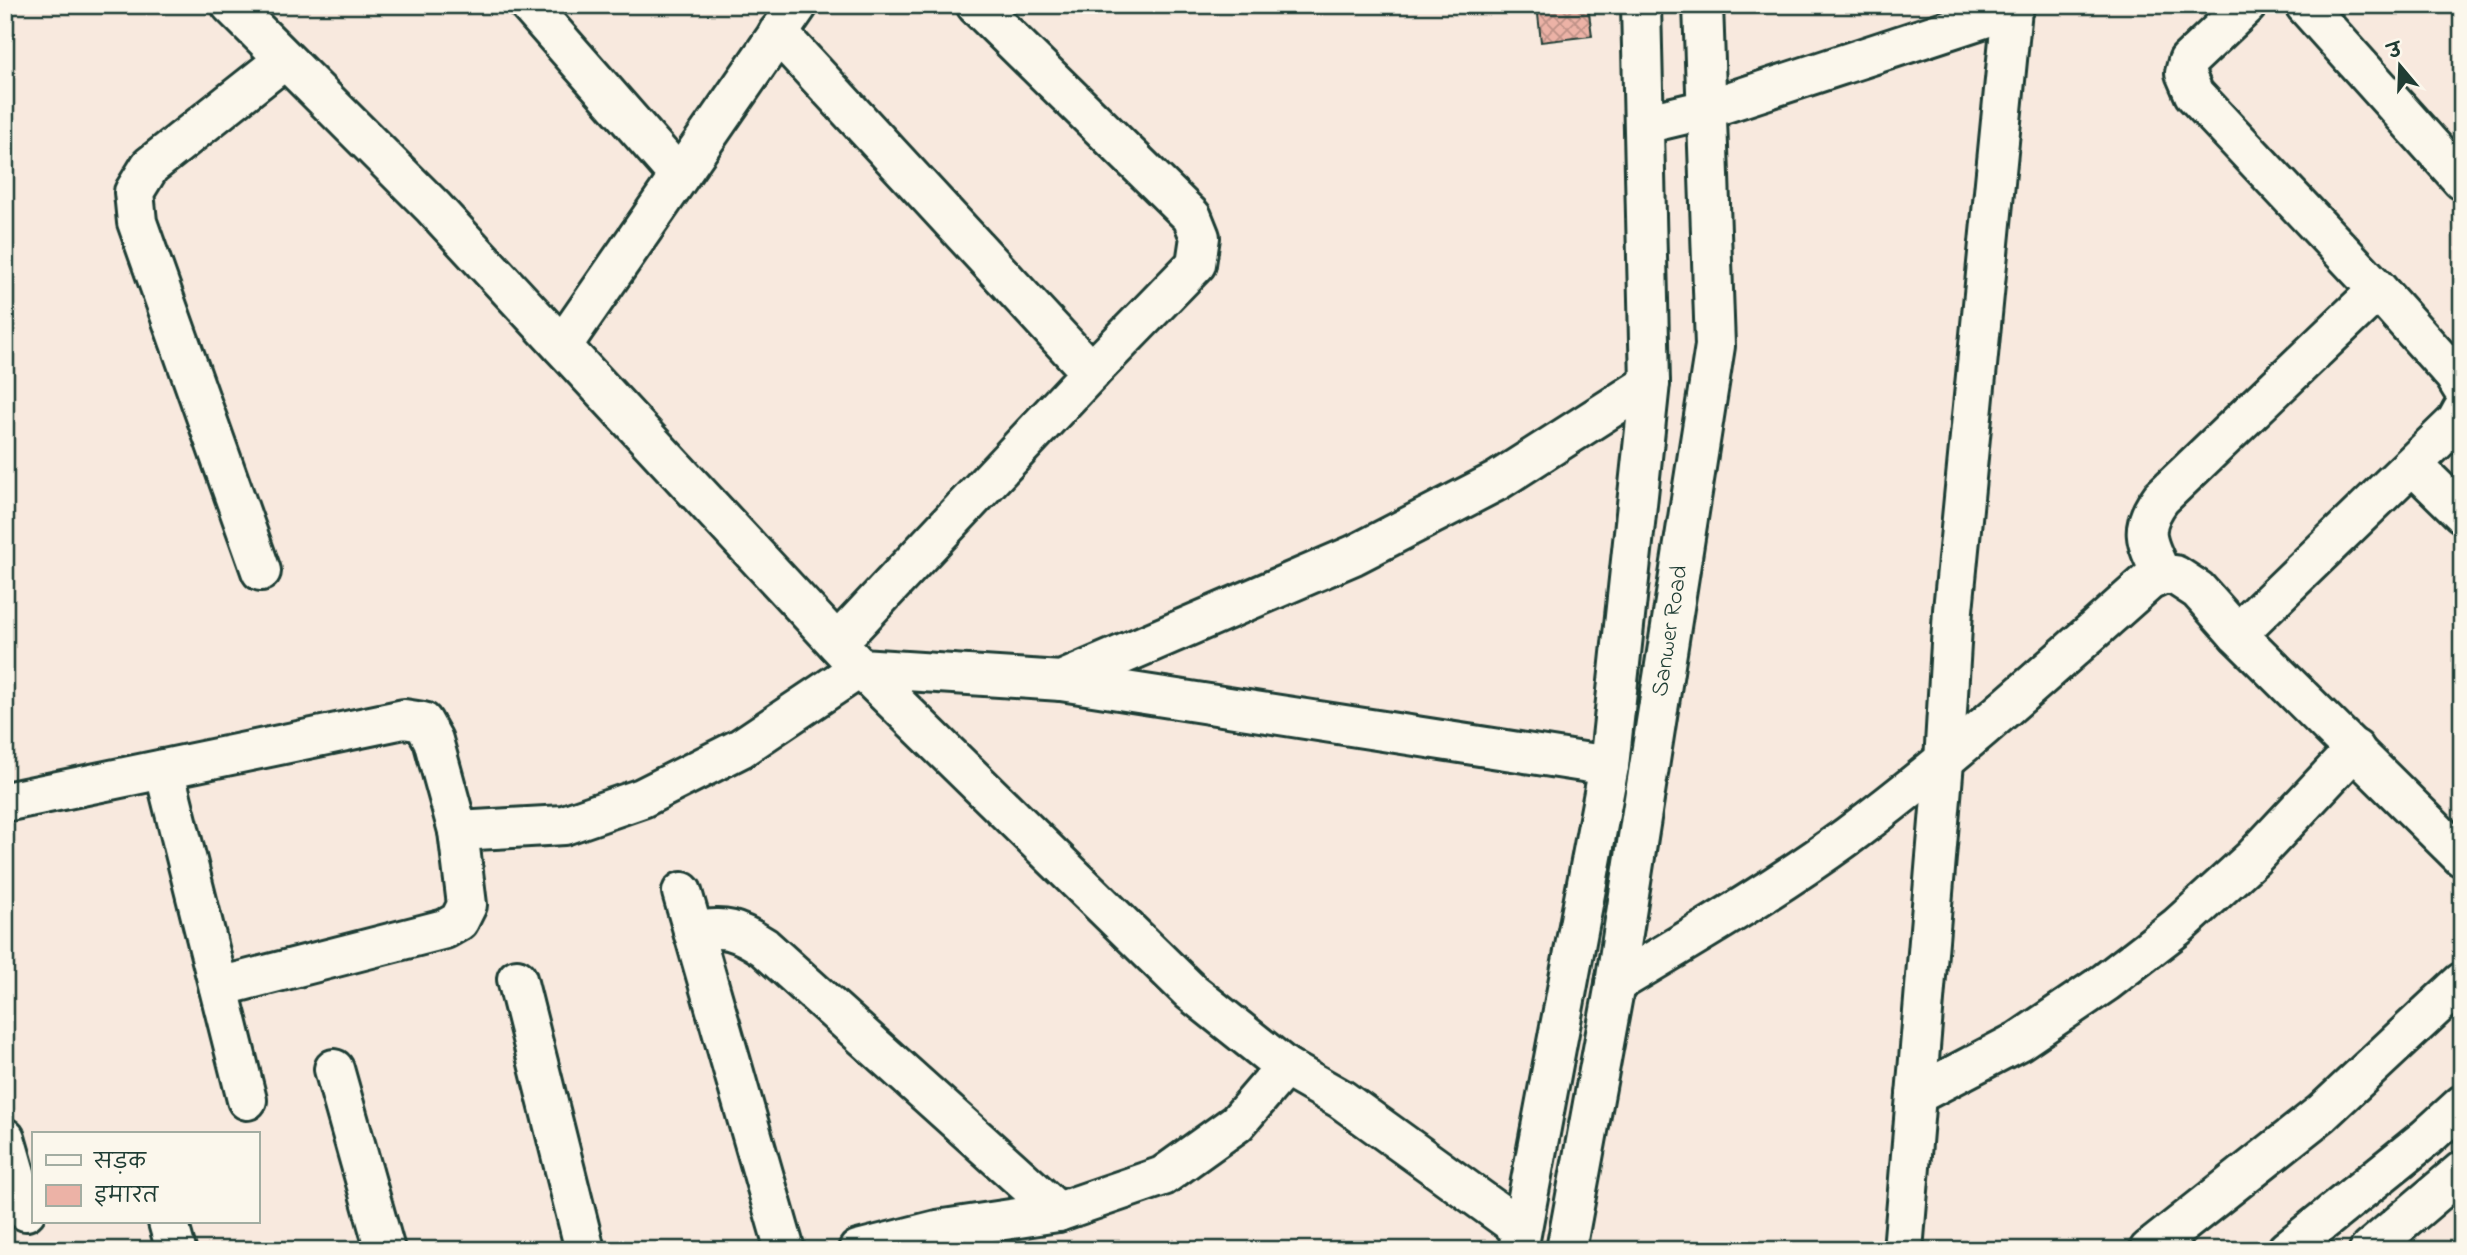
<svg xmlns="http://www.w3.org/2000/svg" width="2467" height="1255" font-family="'Indie Flower','Playpen Sans Deva',sans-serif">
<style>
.building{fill:url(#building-cross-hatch);stroke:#1f3d34;stroke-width:2}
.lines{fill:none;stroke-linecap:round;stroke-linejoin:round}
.minor-casing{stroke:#1f3d34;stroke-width:44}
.minor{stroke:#fbf7ec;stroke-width:38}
.labels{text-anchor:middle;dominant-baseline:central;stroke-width:5;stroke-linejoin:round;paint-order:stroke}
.street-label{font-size:24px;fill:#1f3d34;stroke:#fbf7ec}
</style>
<defs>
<pattern id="building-cross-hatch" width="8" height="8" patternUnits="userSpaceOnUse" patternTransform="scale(1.75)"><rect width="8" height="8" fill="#ecb2a6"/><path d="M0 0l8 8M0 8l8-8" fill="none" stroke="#bf9288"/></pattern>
</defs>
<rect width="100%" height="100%" fill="#f8e9de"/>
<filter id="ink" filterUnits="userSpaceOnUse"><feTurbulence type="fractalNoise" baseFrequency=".0143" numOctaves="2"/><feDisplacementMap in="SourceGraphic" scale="14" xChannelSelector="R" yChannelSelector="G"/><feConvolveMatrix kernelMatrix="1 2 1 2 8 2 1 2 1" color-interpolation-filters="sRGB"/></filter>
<g filter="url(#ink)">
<path class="building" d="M1537,5H1588L1592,36L1541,42Z"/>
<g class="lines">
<defs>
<g id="minor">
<path d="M231,5L433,207L860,668L1191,992L1285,1067L1341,1099L1521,1229"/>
<path d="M529,5L679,176"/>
<path d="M2247,5L2188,61L2185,73L2194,94L2378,290L2454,375L2462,388"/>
<path d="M2305,5L2462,180"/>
<path d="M778,33L1091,372"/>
<path d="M1644,124L1707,109L2012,9"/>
<path d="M562,346L798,5"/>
<path d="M2413,465L2462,513"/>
<path d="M261,571L137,222L134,192L150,166L284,60"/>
<path d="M2162,575C2146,542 2138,529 2161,498L2378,290"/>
<path d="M2237,634L2456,422L2462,411"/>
<path d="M837,643L1091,372L1196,264L1200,237L1192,217L976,5"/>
<path d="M1061,681L1609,766"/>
<path d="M164,769L247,1100"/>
<path d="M5,802L404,719L423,722L433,740L458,831L564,825L642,798L741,748L860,668L1061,681L1354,555L1497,481L1650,383"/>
<path d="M682,892L785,1250"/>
<path d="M693,932C725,925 738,930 764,947L1058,1212"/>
<path d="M517,979L585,1250"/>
<path d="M1615,984C1693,937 1774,890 1848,836C1954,757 2051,668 2149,581L2162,575H2175L2198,590L2237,634L2462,857"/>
<path d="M219,987L445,929L459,921L467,905L458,831"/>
<path d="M334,1069L385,1250"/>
<path d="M1916,1095L2019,1041L2106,982L2177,927L2253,858L2355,749"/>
<path d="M5,1138L26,1211"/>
<path d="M168,1222L176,1250"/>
<path d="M858,1250L937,1230L1058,1212L1163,1176L1237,1123L1285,1067"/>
<path d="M1518,1250L1609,766L1650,383L1641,5"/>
<path id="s1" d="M1566,1250L1615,984L1715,346L1703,5"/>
<path d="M1903,1250L1944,762L1953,610L2012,9L2015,5"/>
<path d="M2149,1250L2322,1113L2462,982"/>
<path d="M2287,1250L2426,1138L2462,1105"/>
<path d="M2369,1250L2462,1171"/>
</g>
</defs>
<use href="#minor" class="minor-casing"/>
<use href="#minor" class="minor"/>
</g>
</g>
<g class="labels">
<g class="street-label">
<text stroke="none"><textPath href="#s1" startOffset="628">Sanwer Road</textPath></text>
</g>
</g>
<rect width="2467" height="1255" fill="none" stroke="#fbf7ec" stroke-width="28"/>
<rect x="14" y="14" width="2439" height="1227" fill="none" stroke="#1f3d34" stroke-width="2.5" filter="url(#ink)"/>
<rect x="32" y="1132" width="228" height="91" fill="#fbf7ec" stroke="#a3ada2" stroke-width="2"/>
<rect x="46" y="1155" width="35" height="10" fill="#fbf7ec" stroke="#a3ada2" stroke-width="2"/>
<text x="94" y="1168" font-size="21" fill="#1f3d34">सड़क</text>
<rect x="46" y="1185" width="35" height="21" fill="#ecb2a6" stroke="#a3ada2" stroke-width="2"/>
<text x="94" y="1202" font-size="21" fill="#1f3d34">इमारत</text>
<g transform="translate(2400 66) rotate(341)" stroke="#fbf7ec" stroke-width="5" paint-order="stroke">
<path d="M0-5L12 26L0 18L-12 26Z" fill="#1f3d34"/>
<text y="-10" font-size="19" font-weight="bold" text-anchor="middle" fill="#1f3d34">उ</text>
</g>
</svg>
